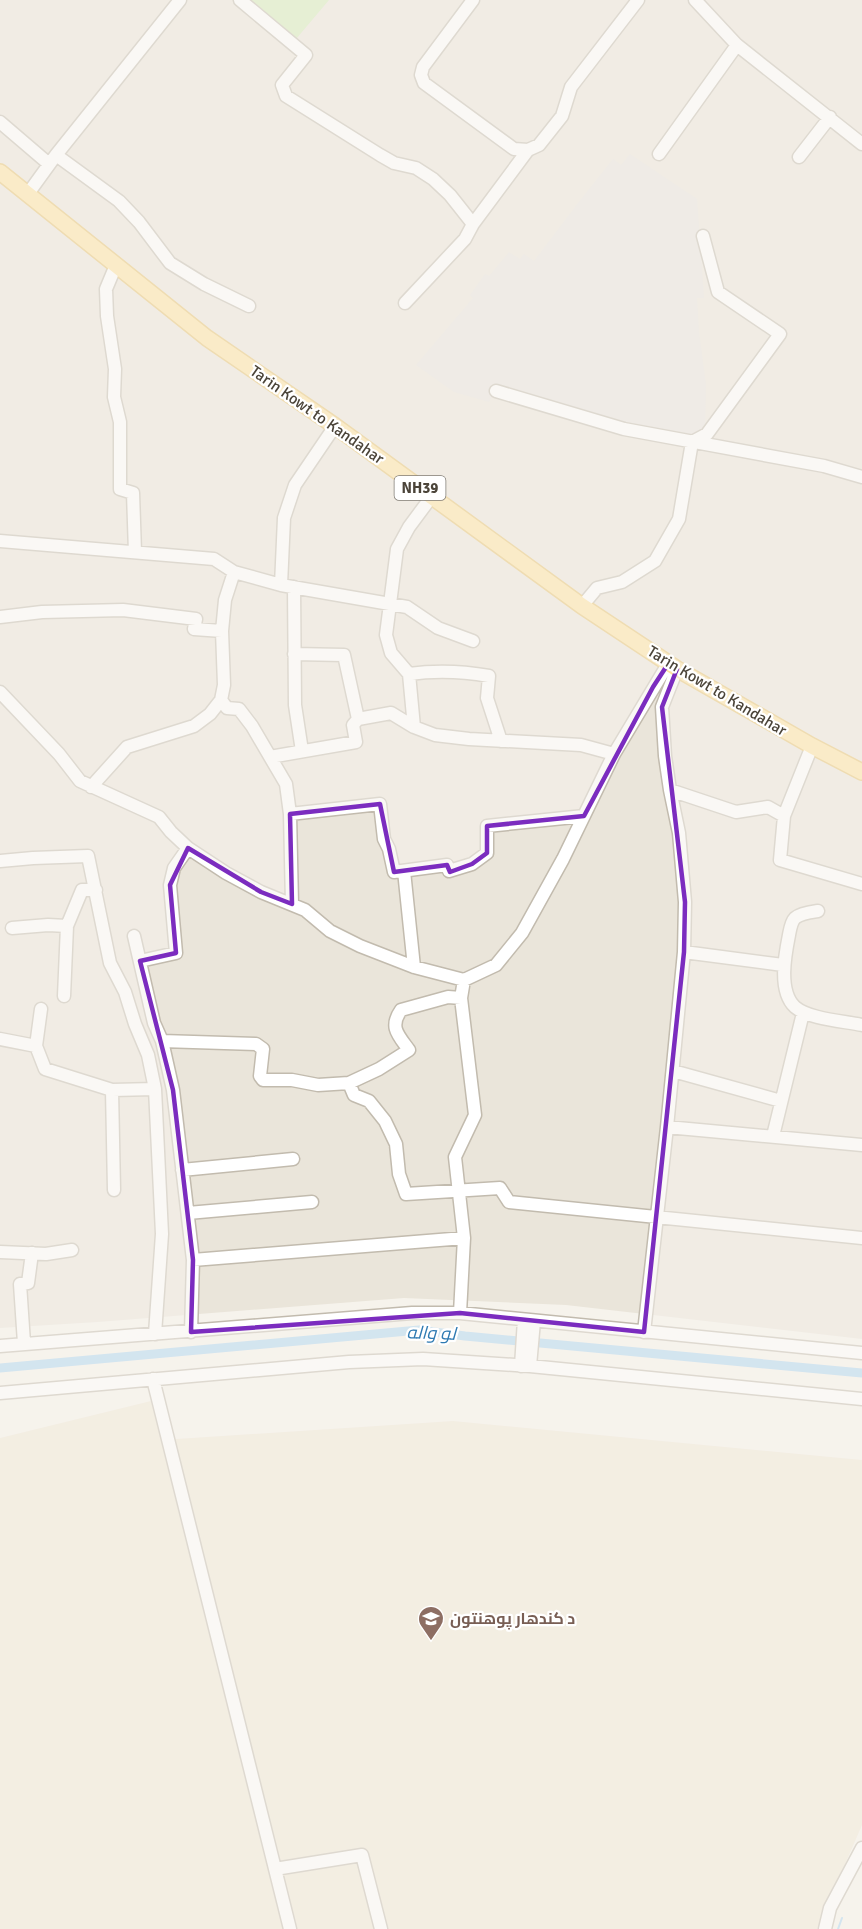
<svg xmlns="http://www.w3.org/2000/svg" width="862" height="1929" font-family="Signika,Cairo,sans-serif">
<style>
.residential{fill:#eae5da}
.industrial{fill:#e6e2dd}
.education{fill:#efe8d6}
.green{fill:#d2eab5}
.lines{fill:none;stroke-linecap:round;stroke-linejoin:round}
.stream{stroke:#a9d4f2;stroke-width:2}
.canal{stroke:#a9d4f2;stroke-width:9}
.minor-casing{stroke:#c2bbae;stroke-width:15}
.major-casing{stroke:#e6c16a;stroke-width:18}
.minor{stroke:#fff;stroke-width:12}
.major{stroke:#ffe39c;stroke-width:15}
.marked{fill:none;stroke:#7b2cbf;stroke-width:4.5;stroke-linejoin:round}
.labels{text-anchor:middle;dominant-baseline:central;stroke-width:4.5;stroke-linejoin:round;paint-order:stroke}
.shield{fill:#fff;stroke:#817c74;stroke-width:1.5}
.shield-label{font-size:15px;font-weight:bold;fill:#4b4439}
.street-label{font-size:16px;fill:#4b4439;stroke:#fff}
.education-label{font-size:16px;font-weight:bold;fill:#785e54;stroke:#fff;text-anchor:start}
.water-label{font-size:18px;font-style:italic;fill:#2e7ab2;stroke:#fff}
</style>
<rect width="100%" height="100%" fill="#f6f3ec"/>
<path class="residential" d="M0,0H862V1339L566,1305L404,1298L98,1322L0,1328Z"/>
<path class="industrial" d="M630,154L697,199L704,298H697L699,332L706,385L705,432L695,438L658,433L496,388L489,402L454,392L416,365L473,298L470,295L485,274L489,276L509,252L520,259L524,254L534,261L578,203L613,159L621,165Z"/>
<path class="education" d="M151,1401L161,1440L453,1421L862,1460V1825L817,1929H0V1438Z"/>
<path class="green" d="M246,0H329L296,39Z"/>
<g class="lines">
<path class="stream" d="M838,1929L842,1918"/>
<path class="canal" d="M0,1368L419,1330L465,1336L862,1373"/>
<defs>
<path id="minor" d="M240,0L306,55L282,85L286,96L380,155L394,163L416,168L433,179L450,195L473,224L465,239L405,303
M473,0L423,67L421,75L424,83L514,149L528,150
M695,0L737,45L862,144
M0,122L49,164
M659,154L737,45
M56,155L119,201L139,222L170,263L204,284L249,306
M799,157L830,117
M27,195L56,155L180,0
M473,224L528,150L539,145L562,116L571,87L638,0
M116,265L106,289L107,316L115,369L114,397L120,422V489L133,493L135,552
M496,391L624,429L824,466L862,477
M0,541L214,559L234,572L281,585L407,607L438,628L473,641
M281,585L284,518L295,485L335,426
M294,587L295,705L302,751
M582,606L597,588L622,582L655,561L679,519L692,442L707,434L780,334L718,292L703,236
M0,617L42,612L123,610L196,619L194,629L222,631
M409,674C438,670 461,671 489,676L487,698L501,741
M0,692L59,754L80,781L159,817L171,832L188,848L226,873L261,892L305,910L330,931L360,946L414,967L464,980L496,965L522,933L563,859L614,754L668,664
M221,700L227,708L239,709L252,726L286,784L290,814L292,904
M358,719L391,713L414,727L435,735L469,739L581,745L614,754
M414,727L409,674L391,653L386,635L397,549L409,527L432,496
M812,746L784,816L780,860L862,884
M270,757L356,742L353,725L358,719L344,655L294,654
M91,787L127,747L194,726L210,714L221,700L224,685L222,631L225,600L234,572
M670,790L736,812L768,807L784,816
M290,814L380,804L384,839L389,849L394,872L447,865L449,871L472,864L487,853V826L584,816
M0,861L33,858L88,856L110,963L125,992L135,1024L148,1055L155,1089L162,1234L155,1334
M404,871L414,967
M818,911C811,912 801,913 795,918C791,922 790,930 789,935C785,955 778,991 795,1007C809,1019 843,1021 862,1025
M12,928L48,925L67,926
M134,936L154,1023L162,1041L173,1090L193,1260L191,1332
M684,952L783,965
M140,961L176,953L170,885L174,868L188,848
M64,996L67,926L82,890H96
M0,1039L36,1046L45,1069L112,1090L155,1089
M162,1041L256,1044L263,1049L260,1076L263,1080H292L318,1085L349,1083L379,1069L409,1050C398,1035 389,1027 401,1010L448,997L461,998
M36,1046L41,1009
M673,1071L781,1101
M349,1083L354,1095L369,1101L385,1121L396,1144L399,1174L406,1194L500,1188L509,1202L862,1238
M112,1090L114,1190
M667,1127L862,1145
M773,1136L803,1013
M182,1170L293,1159
M188,1213L312,1202
M0,1252L46,1254L72,1250
M193,1260L464,1238
M460,1313L464,1238L455,1157L475,1115L461,998L464,980
M644,1332L667,1127L684,952L685,902L679,833L670,790L665,756L662,707L677,669
M24,1343L20,1284L28,1283L32,1253
M0,1346L412,1313H460L862,1353
M521,1366L524,1320
M530,1366L534,1321
M153,1379L290,1929
M0,1393L349,1362L423,1359L530,1366L862,1399
M275,1869L362,1855L381,1929
M825,1929L830,1908L862,1848"/>
<path id="major" d="M0,172L207,338L335,426L582,606L677,669L812,746L862,772"/>
</defs>
<use href="#minor" class="minor-casing"/>
<use href="#major" class="major-casing"/>
<use href="#minor" class="minor"/>
<use href="#major" class="major"/>
</g>
<path d="M0 0H862V1929H0ZM668,664L677,669L662,707L685,902L684,952L644,1332L460,1313L191,1332L193,1260L173,1090L140,961L176,953L170,885L188,848L261,892L292,904L290,814L380,804L394,872L447,865L450,872L472,864L487,853V826L584,816L653,687Z" fill="#f6f3ec" fill-opacity=".55" fill-rule="evenodd"/>
<path class="marked" d="M668,664L677,669L662,707L685,902L684,952L644,1332L460,1313L191,1332L193,1260L173,1090L140,961L176,953L170,885L188,848L261,892L292,904L290,814L380,804L394,872L447,865L450,872L472,864L487,853V826L584,816L653,687Z"/>
<defs>
<symbol id="university-pin" viewBox="-11 -11 22 30"><path d="M0 17L-7.5 6A9.5 9.5 0 1 1 7.5 6Z" fill="#8d6e63" stroke="#fff"/><path d="M0-5L7-2L0 1L-7-2ZM-4 1L0 2.5L4 1V4Q0 6-4 4Z" fill="#fff"/></symbol>
</defs>
<g fill-rule="evenodd">
<use href="#university-pin" x="416" y="1604" width="30" height="40"/>
</g>
<g class="labels">
<rect class="shield" x="394.5" y="476" width="51" height="24" rx="4.5"/>
<g class="shield-label">
<text x="420" y="488">NH39</text>
</g>
<g class="street-label">
<text transform="translate(317 415) rotate(35)">Tarin Kowt to Kandahar</text>
<text transform="translate(717 691) rotate(31)">Tarin Kowt to Kandahar</text>
</g>
<g class="education-label">
<text x="450" y="1619">د کندهار پوهنتون</text>
</g>
<g class="water-label">
<text transform="translate(431 1333) rotate(2)">لو واله</text>
</g>
</g>
</svg>
